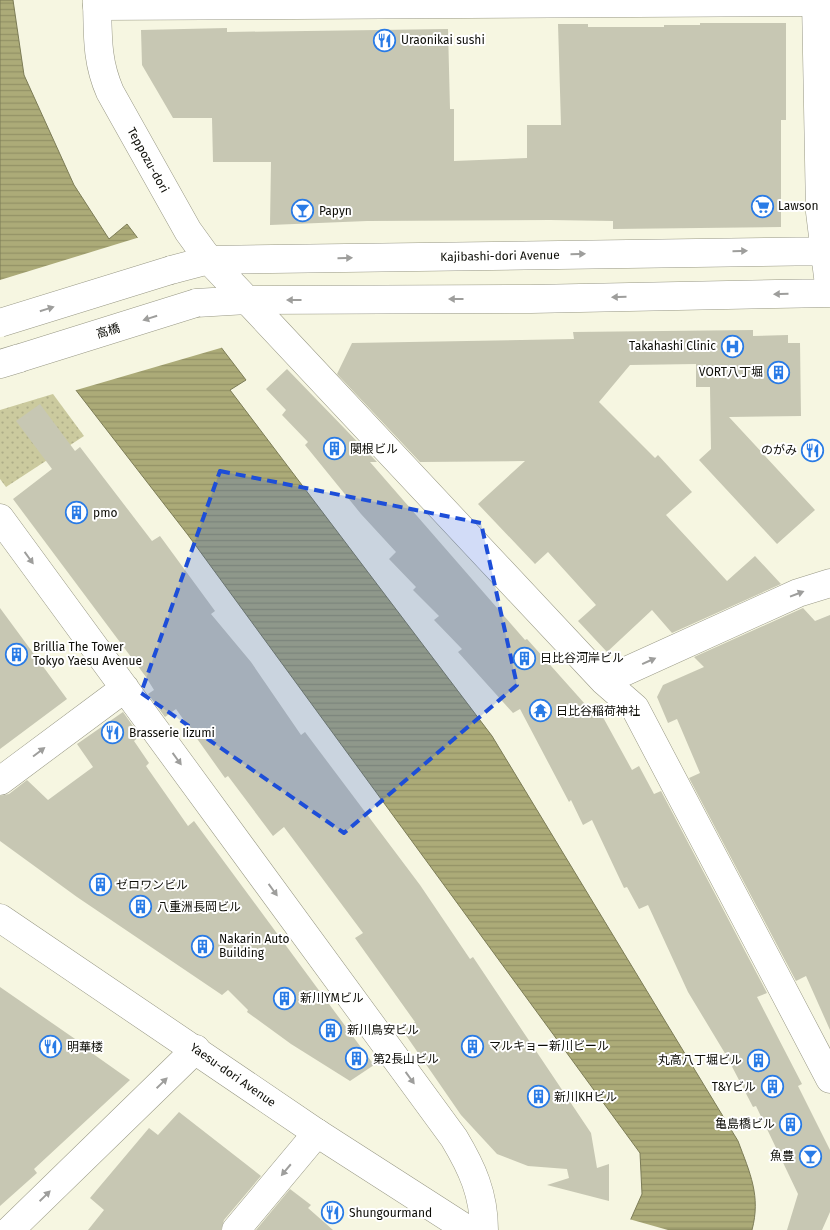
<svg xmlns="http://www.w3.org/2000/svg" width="830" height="1230" font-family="'Fira Sans','Noto Sans JP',sans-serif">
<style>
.park{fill:url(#park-dots)}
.water{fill:url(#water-rules);stroke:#7c7c56}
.pier{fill:#f6f6e1}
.building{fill:#c7c7b3}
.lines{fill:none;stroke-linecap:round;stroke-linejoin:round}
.minor-casing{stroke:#989885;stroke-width:29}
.tertiary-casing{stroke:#989885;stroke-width:29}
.minor{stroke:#fff;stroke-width:28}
.tertiary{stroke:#fff;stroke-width:28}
.tertiary-bridge-casing{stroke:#989885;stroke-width:29;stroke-linecap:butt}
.tertiary-bridge{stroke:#fff;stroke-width:28}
.oneway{fill:#9e9e9c}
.marked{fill:#1d4ed8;fill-opacity:0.2;stroke:#1d4ed8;stroke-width:4;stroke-dasharray:10 6;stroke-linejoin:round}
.labels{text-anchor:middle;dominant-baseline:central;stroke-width:4;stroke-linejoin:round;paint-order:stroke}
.poi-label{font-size:12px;fill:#0d0d07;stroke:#fff;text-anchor:start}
.street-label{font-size:12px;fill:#0d0d07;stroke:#fff}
</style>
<defs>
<pattern id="park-dots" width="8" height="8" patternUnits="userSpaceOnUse" patternTransform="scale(1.25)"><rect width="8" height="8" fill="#cbca9e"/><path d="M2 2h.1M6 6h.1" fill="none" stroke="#adac87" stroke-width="1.8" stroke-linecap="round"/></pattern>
<pattern id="water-rules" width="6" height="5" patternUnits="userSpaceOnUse" patternTransform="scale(1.25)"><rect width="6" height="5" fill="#acab78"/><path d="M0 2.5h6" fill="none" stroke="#939266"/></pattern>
</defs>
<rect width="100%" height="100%" fill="#f6f6e1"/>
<path class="park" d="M53,394L84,436L6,487L0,479V410Z"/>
<path class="water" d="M0,0H13L24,75L74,185L109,239L127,224L246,380L230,390L492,736L738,1141C750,1173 761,1196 752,1230H626L642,1194L640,1153L188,535L0,292Z"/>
<path class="pier" d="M140,237L224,347L73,391L0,296V280Z
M629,1219L668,1230H623Z"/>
<path class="building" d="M700,23H786V120H781V227L613,229V221L550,220L367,221L270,225L271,162H213L212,118H173L142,65L141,30L227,28V32L448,29L450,109H454V161L527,158V125H561L558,24H588V27H664V25H700Z
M753,330V336L788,335V343H800L801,416L729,417L815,510L777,544L699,460L711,449L710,387H696V364L630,365L599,402L655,458L658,455L692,492L666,515L727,581L755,556L781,584L672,633L652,610L607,652L578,621L596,605L548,552L535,564L478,504L525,461L420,462L337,374L352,343L574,339L573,332Z
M287,369L377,462H370L525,640L527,639L593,713L599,710L632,770L639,766L654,794L661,791L767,993L757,997L802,1084L798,1086L830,1150V1212L822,1230H787L798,1194L756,1106L753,1107L726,1055L688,992L648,905L639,909L627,887L624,888L592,820L583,825L571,800L569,802L520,709L513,713L458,652L462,649L434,620L439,616L413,590L416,587L389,559L396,552L361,514L305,445L308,442L282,415L286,410L266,389Z
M40,404L75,451L80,447L152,541L160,536L215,611L211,614L251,662L301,735L305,732L420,885L470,959L473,957L591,1133L597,1168L609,1164V1201L547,1185L569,1178L567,1169L528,1166L497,1154L461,1115L403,1031L415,1022L355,938L363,933L284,827L273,836L228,776L225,778L176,709L165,717L148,694L154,690L146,677L13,499L52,469L16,421Z
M0,608L67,699L0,749Z
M803,608L815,621L830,615V1030L806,976L796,981L689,778L700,773L677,719L668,723L657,697L663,685L704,667L694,657Z
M123,712L140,736L134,741L149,763L146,766L188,826L194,821L374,1065L350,1081L291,1044L247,1012L248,1010L228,990L222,995L77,897L0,841V796L9,794L27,780L48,800L93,767L77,744Z
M0,987L91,1050L89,1051L130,1080L34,1169L37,1173L0,1206Z
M179,1112L261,1176L224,1220L221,1230H88L104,1210L90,1198L149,1128L158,1135Z
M290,1189L311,1205L308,1208L333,1230H256Z"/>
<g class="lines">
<defs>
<path id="minor" d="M97,6L830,2
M247,300L604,681L635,708L830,1079
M0,518L454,1138C472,1168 484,1194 484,1230
M604,681L798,593L830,583
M0,781L125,688
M10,1230L196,1049
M236,1230L317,1133"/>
<path id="tertiary" d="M97,0C98,34 96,60 110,92L188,231L209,260L247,300
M816,0L820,212L830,293
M171,270L209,260L830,251
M196,303L247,300L531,299L830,293
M0,364L20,358
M0,918L317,1133L468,1230"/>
</defs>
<use href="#minor" class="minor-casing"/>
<use href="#tertiary" class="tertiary-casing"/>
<use href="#minor" class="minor"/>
<use href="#tertiary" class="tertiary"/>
<defs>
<path id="tertiary-bridge" d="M0,323L171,270
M20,358L196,303"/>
</defs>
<use href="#tertiary-bridge" class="tertiary-bridge-casing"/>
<use href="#tertiary-bridge" class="tertiary-bridge"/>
</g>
<defs><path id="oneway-solid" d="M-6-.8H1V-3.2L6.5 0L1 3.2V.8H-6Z" transform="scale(1.25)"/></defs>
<g class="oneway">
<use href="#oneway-solid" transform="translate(740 251) rotate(-1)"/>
<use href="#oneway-solid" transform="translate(578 254) rotate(-1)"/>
<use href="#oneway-solid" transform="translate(345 258) rotate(-1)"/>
<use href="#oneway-solid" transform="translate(781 294) rotate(179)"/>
<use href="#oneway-solid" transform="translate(619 297) rotate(179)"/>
<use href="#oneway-solid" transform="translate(456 299) rotate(180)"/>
<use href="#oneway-solid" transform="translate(294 300) rotate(180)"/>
<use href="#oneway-solid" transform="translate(47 309) rotate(-17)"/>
<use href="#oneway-solid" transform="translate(150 318) rotate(163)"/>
<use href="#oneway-solid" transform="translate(29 558) rotate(54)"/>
<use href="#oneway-solid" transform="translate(797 594) rotate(-21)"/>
<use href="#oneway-solid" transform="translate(649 661) rotate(-24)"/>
<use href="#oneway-solid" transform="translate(39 752) rotate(-37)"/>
<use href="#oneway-solid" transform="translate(177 759) rotate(54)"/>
<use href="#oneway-solid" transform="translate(273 890) rotate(54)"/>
<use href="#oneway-solid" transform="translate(410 1078) rotate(54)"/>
<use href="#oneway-solid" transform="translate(162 1083) rotate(-44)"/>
<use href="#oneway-solid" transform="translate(286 1170) rotate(130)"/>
<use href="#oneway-solid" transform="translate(45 1196) rotate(-44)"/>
</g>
<path class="marked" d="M220,471L481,523L517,685L344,833L141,693Z"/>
<defs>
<symbol id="restaurant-ring" viewBox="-11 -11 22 22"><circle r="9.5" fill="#fff" stroke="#297be6" stroke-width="1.5"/><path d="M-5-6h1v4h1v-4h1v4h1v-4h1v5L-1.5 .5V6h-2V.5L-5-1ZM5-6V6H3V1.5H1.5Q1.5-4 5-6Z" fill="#297be6"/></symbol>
<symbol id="supermarket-ring" viewBox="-11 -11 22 22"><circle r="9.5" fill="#fff" stroke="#297be6" stroke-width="1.5"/><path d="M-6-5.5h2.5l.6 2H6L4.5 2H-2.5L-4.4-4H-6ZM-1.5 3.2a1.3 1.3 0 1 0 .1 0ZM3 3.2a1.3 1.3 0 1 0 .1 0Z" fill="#297be6"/></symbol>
<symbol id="bar-ring" viewBox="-11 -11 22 22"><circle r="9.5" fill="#fff" stroke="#297be6" stroke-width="1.5"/><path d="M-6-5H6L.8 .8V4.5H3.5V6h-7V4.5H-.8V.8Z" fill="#297be6"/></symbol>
<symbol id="hospital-ring" viewBox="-11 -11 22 22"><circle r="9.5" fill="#fff" stroke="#297be6" stroke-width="1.5"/><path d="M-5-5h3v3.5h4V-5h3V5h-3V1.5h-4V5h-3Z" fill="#297be6"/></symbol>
<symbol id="building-ring" viewBox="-11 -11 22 22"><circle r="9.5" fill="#fff" stroke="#297be6" stroke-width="1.5"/><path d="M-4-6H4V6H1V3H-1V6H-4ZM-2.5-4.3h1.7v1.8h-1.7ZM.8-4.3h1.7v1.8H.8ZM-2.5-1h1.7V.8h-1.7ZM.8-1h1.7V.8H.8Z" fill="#297be6"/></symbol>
<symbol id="temple-ring" viewBox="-11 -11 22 22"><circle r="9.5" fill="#fff" stroke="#297be6" stroke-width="1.5"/><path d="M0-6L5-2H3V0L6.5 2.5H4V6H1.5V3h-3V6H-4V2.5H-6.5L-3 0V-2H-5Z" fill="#297be6"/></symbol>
</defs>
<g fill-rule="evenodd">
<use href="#restaurant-ring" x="372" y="28" width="25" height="25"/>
<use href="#supermarket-ring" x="750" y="194" width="25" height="25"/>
<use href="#bar-ring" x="290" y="198" width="25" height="25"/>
<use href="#hospital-ring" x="720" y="334" width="25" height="25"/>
<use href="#building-ring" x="766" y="360" width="25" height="25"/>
<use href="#building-ring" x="322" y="436" width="25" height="25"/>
<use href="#restaurant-ring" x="800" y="438" width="25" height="25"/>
<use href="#building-ring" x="64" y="500" width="25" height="25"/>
<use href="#building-ring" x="4" y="642" width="25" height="25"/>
<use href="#building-ring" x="512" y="646" width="25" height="25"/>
<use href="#temple-ring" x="528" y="698" width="25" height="25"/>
<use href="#restaurant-ring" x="100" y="720" width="25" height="25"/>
<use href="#building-ring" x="88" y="872" width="25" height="25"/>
<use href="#building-ring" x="128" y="894" width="25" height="25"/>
<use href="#building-ring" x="190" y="934" width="25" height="25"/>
<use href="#building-ring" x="272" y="986" width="25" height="25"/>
<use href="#building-ring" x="318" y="1018" width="25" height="25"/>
<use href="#building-ring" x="460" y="1034" width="25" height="25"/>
<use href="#restaurant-ring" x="38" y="1034" width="25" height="25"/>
<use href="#building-ring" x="344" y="1046" width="25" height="25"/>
<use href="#building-ring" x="746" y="1048" width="25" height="25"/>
<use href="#building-ring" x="760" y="1074" width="25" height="25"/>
<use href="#building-ring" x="526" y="1084" width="25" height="25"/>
<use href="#building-ring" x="778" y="1112" width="25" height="25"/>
<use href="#bar-ring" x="798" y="1144" width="25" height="25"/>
<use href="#restaurant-ring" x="320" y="1200" width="25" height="25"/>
</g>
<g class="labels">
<g class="poi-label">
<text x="401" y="40">Uraonikai sushi</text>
<text x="778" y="206">Lawson</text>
<text x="319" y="211">Papyn</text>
<text x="716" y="346" text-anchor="end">Takahashi Clinic</text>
<text x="763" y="372" text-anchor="end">VORT八丁堀</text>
<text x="350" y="449">関根ビル</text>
<text x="797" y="450" text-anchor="end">のがみ</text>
<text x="93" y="513">pmo</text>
<text x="33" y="647">Brillia The Tower<tspan x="33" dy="14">Tokyo Yaesu Avenue</tspan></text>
<text x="540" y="658">日比谷河岸ビル</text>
<text x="556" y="711">日比谷稲荷神社</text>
<text x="129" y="733">Brasserie Iizumi</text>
<text x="116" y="885">ゼロワンビル</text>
<text x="157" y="907">八重洲長岡ビル</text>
<text x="219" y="939">Nakarin Auto<tspan x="219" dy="14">Building</tspan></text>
<text x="300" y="998">新川YMビル</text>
<text x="347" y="1030">新川鳥安ビル</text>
<text x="489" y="1046">マルキョー新川ビール</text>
<text x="67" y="1047">明華楼</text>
<text x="373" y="1059">第2長山ビル</text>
<text x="742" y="1060" text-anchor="end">丸高八丁堀ビル</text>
<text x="756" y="1087" text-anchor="end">T&amp;Yビル</text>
<text x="554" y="1097">新川KHビル</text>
<text x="775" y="1124" text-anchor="end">亀島橋ビル</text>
<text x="794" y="1156" text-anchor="end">魚豊</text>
<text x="349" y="1213">Shungourmand</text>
</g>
<g class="street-label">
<text transform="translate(148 160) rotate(61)">Teppozu-dori</text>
<text transform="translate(500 256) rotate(-1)">Kajibashi-dori Avenue</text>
<text transform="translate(108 331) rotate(-17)">高橋</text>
<text transform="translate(233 1075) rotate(35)">Yaesu-dori Avenue</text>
</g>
</g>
</svg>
